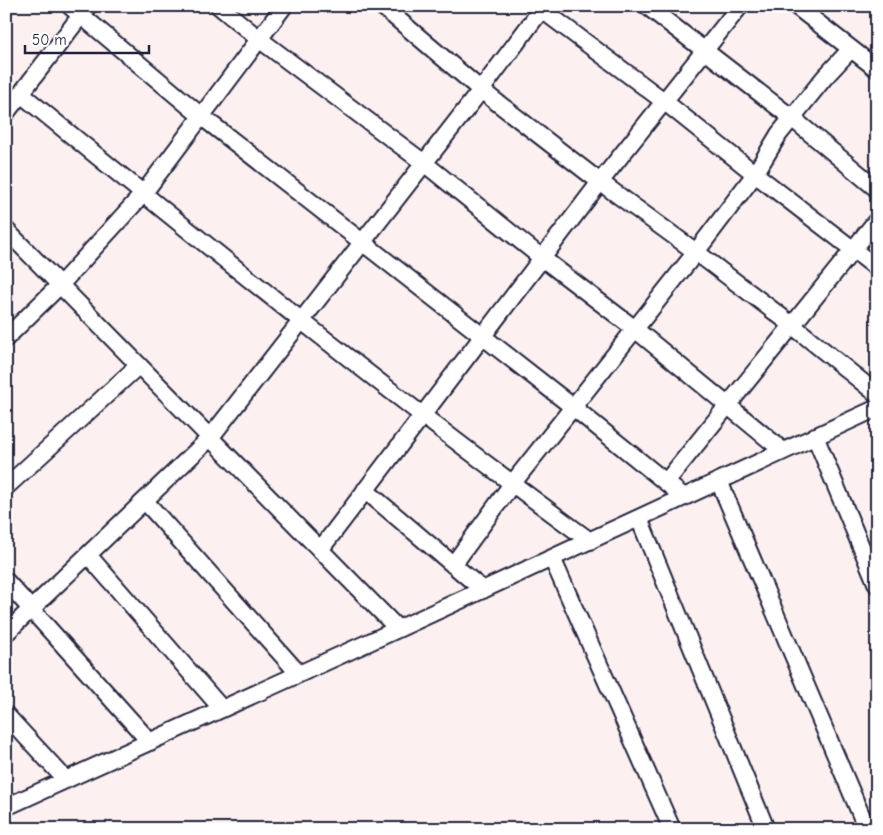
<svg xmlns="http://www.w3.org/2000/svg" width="883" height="835" font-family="'Comic Neue',sans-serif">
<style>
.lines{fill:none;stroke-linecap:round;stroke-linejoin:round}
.minor-casing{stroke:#22223b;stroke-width:20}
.minor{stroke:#fff;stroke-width:16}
</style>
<rect width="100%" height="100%" fill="#fcf0f0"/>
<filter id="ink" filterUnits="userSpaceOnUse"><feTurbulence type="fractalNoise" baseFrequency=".02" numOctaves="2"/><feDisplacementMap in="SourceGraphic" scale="10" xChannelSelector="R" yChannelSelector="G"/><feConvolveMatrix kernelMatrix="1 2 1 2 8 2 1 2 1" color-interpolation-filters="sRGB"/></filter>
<g filter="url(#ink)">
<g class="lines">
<defs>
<path id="minor" d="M70,6L201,116L573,407L684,497
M219,6L259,39L424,163L542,258L635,329L783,451
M382,6L481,90L600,182L696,252L792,325L877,394
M537,6L665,102L755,174L877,268
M647,6L792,118L877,189
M796,6L877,69
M21,94C207,246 395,399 590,541
M6,113L88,6
M6,230L398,629L6,807
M6,338L60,285L143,194L284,6
M815,436L877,585
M719,481L867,829
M666,482L877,220
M6,487L139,365
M365,490L483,590
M145,501L299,674
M639,518L766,829
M320,550L600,182L740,6
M88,555L222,709
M552,558L672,829
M453,565L512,484L696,252L755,174L779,134L824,78L851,49
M6,581L150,742
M398,629L877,408
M6,633L210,438L481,90L541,10
M6,715L66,780"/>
</defs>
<use href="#minor" class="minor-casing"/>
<use href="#minor" class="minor"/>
</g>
</g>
<rect width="883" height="835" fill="none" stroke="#fff" stroke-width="25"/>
<rect x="12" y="12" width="858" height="810" fill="none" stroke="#22223b" stroke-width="2" filter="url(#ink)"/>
<path d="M25 45v8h124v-8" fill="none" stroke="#22223b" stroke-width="2.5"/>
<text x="32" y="45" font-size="15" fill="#22223b" stroke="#ffffff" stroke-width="4" paint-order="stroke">50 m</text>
</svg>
